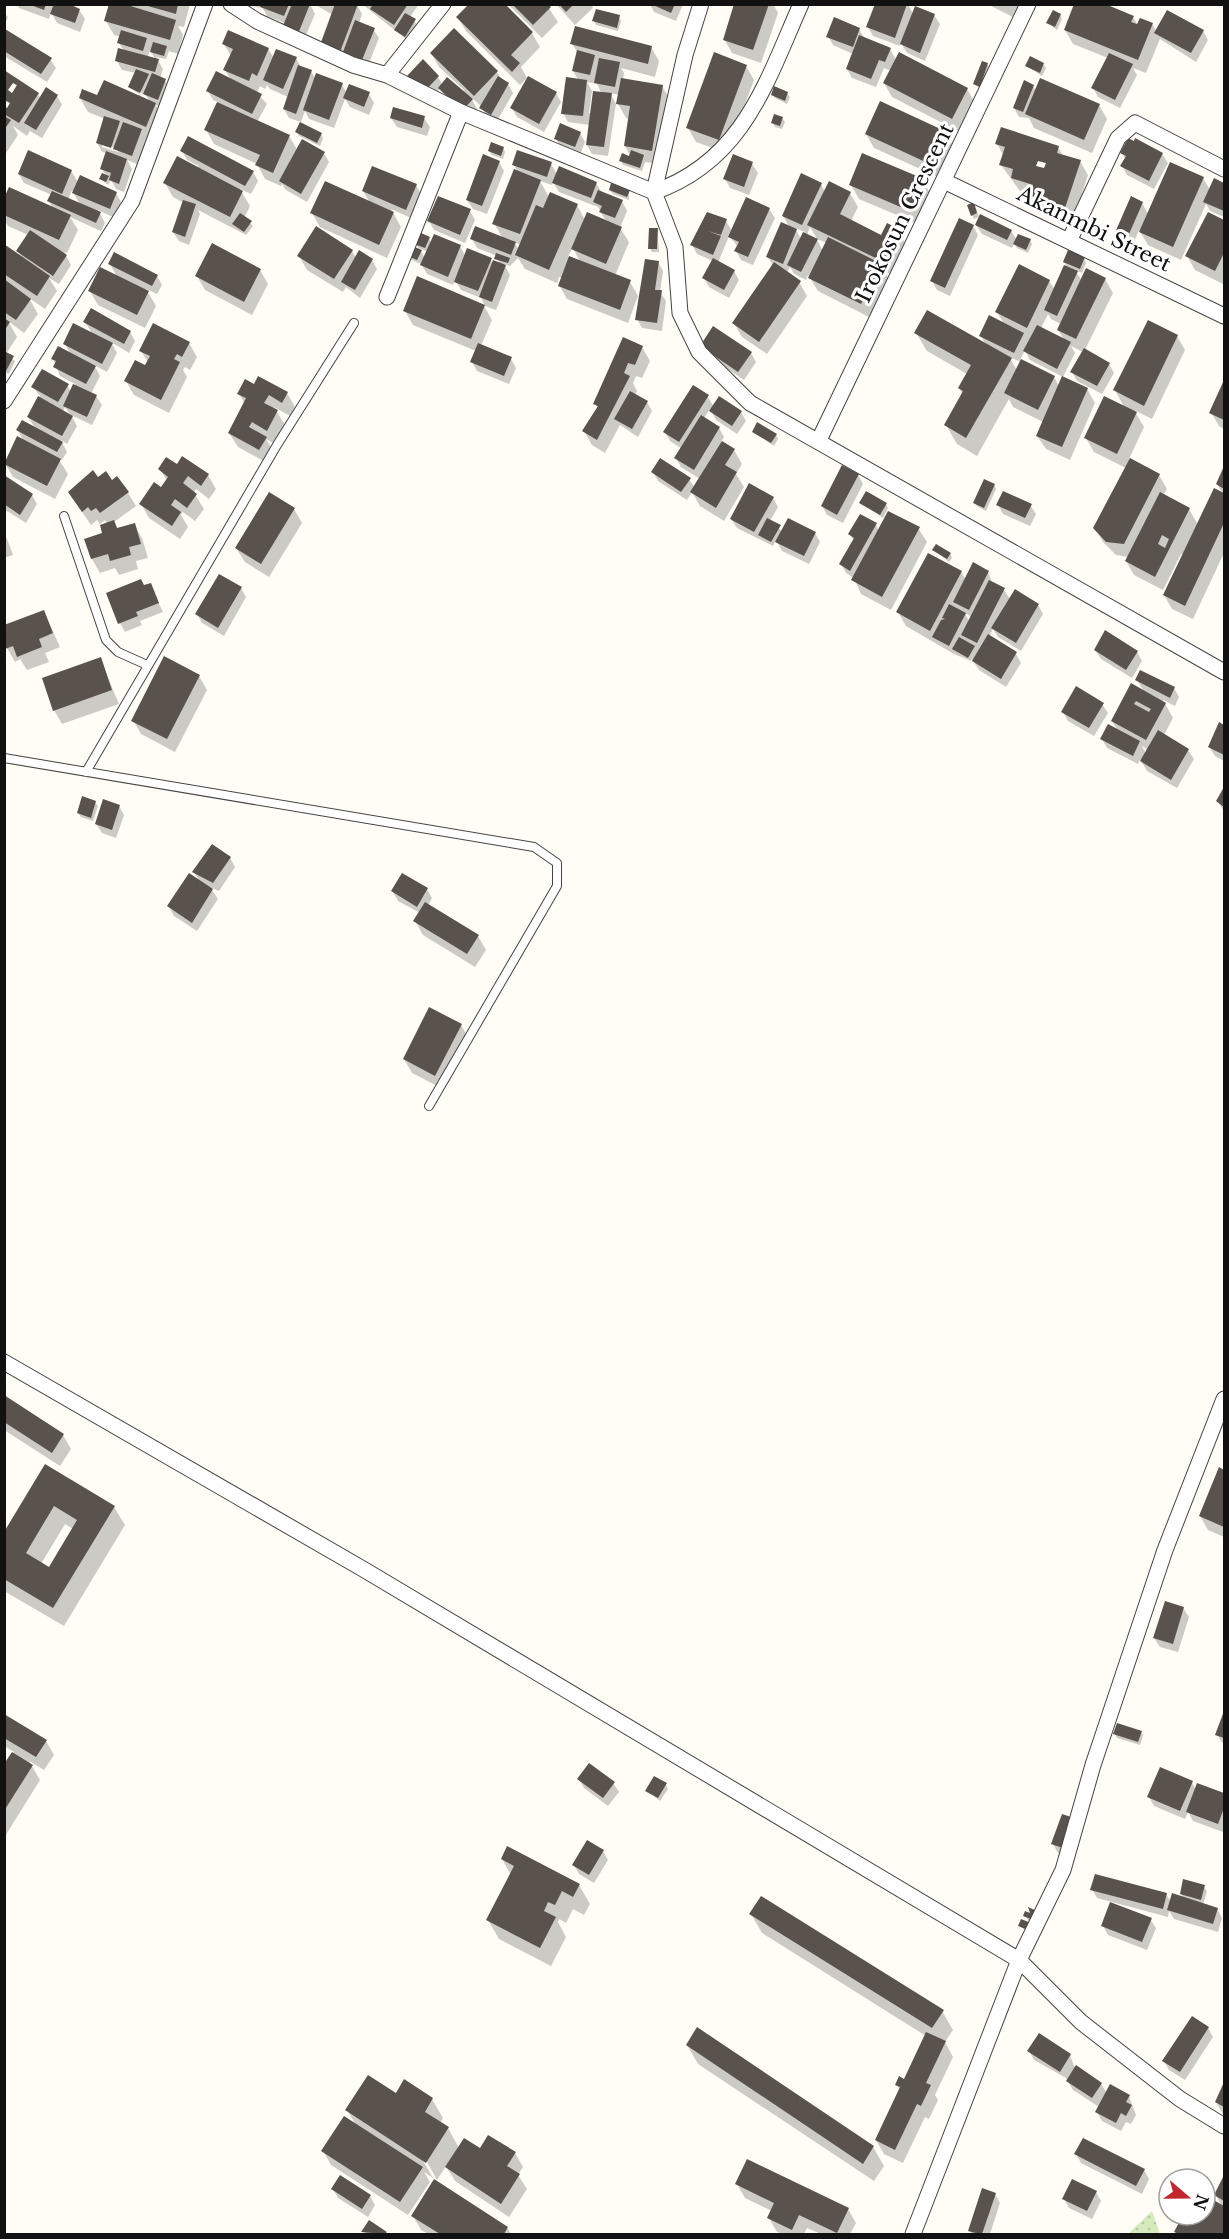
<svg xmlns="http://www.w3.org/2000/svg" width="1229" height="2239" font-family="'Libre Baskerville',serif">
<style>
.grass{fill:url(#grass-dots)}
.shadow{fill:#0003;fill-rule:evenodd}
.building{fill:#5a524d;fill-rule:evenodd}
.lines{fill:none;stroke-linecap:round;stroke-linejoin:round}
.lane-casing{stroke:#444;stroke-width:10}
.street-casing{stroke:#444;stroke-width:17}
.lane{stroke:#fff;stroke-width:8}
.street{stroke:#fff;stroke-width:15}
.labels{text-anchor:middle;dominant-baseline:central;stroke-width:6;stroke-linejoin:round;paint-order:stroke}
.street-label{font-size:21px;fill:#111;stroke:#fff}
</style>
<defs>
<pattern id="grass-dots" width="8" height="8" patternUnits="userSpaceOnUse" patternTransform="scale(1.5)"><rect width="8" height="8" fill="#d5ebbd"/><path d="M2 2h.1M6 6h.1" fill="none" stroke="#b6c8a1" stroke-width="1.8" stroke-linecap="round"/></pattern>
</defs>
<rect width="100%" height="100%" fill="#fffdf5"/>
<path class="grass" d="M1152,2211L1160,2234H1128Z"/>
<path class="shadow" d="M17,4H65L79,10L85,19L80,32L57,23L51,12L49,19L19,8Z
M122,4H190L184,27L178,26L183,35L178,54L169,51L166,59L156,57L163,69L160,78L165,81L171,90L163,108L156,105L163,118L154,140L147,137L137,164L127,160L132,169L124,192L116,189L111,180L108,185L101,179L106,176L102,169L107,153L102,152L97,143L105,119L88,112L80,98L138,97L139,94L129,87L136,73L122,70L117,61L124,51L119,43L121,37L114,35L106,21ZM150,50L156,60L148,57ZM138,86L143,95L144,92L150,102L142,98L135,87ZM102,143L119,149L118,152L102,147Z
M252,4H310L315,14L303,42L285,23L267,16L261,5L259,8Z
M314,4L357,5L362,14L359,23L373,29L379,38L367,68L327,54L333,15Z
M362,4H419L410,17L417,24L407,40Z
M508,4H546L558,22L542,38Z
M556,4H591L593,8L575,25Z
M650,4H683L676,21L654,12Z
M736,4H773L778,13L761,63L732,53L724,39Z
M876,4H908L913,14L934,15L940,24L925,61L907,53L901,43L900,46L873,36L868,27Z
M987,4H1019L1013,17Z
M4,13L8,17L4,27Z
M1060,15L1062,19L1057,30L1048,23Z
M619,17L621,21L618,31L596,25L594,21Z
M1133,17L1138,26L1152,24L1157,32L1203,31L1208,40L1196,62L1160,39L1146,73L1133,68L1137,75L1120,108L1098,97L1093,88L1108,58L1073,44L1065,30Z
M458,18L532,33L540,47L521,67L527,78L520,85L466,31Z
M859,29L865,39L890,49L896,60L967,89L975,103L960,132L892,97L884,83L891,71L884,68L876,87L852,78L847,69L853,54L833,45L828,36Z
M6,31L50,59L56,68L47,82L4,56Z
M229,32L268,49L274,58H296L301,68L311,71L316,80L342,85L347,93L369,94L374,103L369,115L350,107L345,99L334,128L309,119L305,111L301,122L289,118L284,109L288,97L270,89L267,85L265,89L260,86L257,93L267,104L257,122L289,136L298,151L324,153L329,162L307,202L286,190L282,184L281,186L265,179L257,164L214,144L206,130L218,102L213,100L208,91L231,80L225,70L231,56L224,44Z
M572,44L651,47L659,61L655,77L621,68L624,73L623,80L662,86L670,100L660,164L645,162L642,171L623,165L621,161L632,159L625,146L630,119L626,118L618,104L620,95L610,93L616,104L608,156L592,154L587,145L590,125L568,122L563,113L579,81L573,71L578,53ZM587,82L597,84L602,94L592,113H589L592,91Z
M431,53L497,72L502,80L508,84L513,93L496,123L486,117L482,107L470,96L477,109L469,118L445,97L440,89L429,100L414,85L438,77L442,84L462,92L464,90L439,67Z
M987,64L990,68L982,90L975,84Z
M1043,64L1046,68L1042,76L1027,66Z
M746,66L754,80L727,153L696,142L688,128Z
M4,72L38,94L41,99L57,96L62,105L42,138L30,131L27,136L13,126L18,135L4,156V108L7,110L12,103L4,98ZM12,82L18,87L13,95L6,91Z
M1033,86L1036,91L1099,105L1107,119L1092,153L1034,128L1029,118L1019,117L1014,108Z
M556,93L561,102L544,132L517,117L512,108Z
M787,93L790,97L787,104L775,98L772,94Z
M881,103L946,134L954,148L940,178L874,148L866,134Z
M391,118H424L430,127L427,136L397,127Z
M782,118L785,122L782,129L775,127L773,123Z
M297,132L321,134L323,138L320,146L299,136Z
M580,133L585,142L580,155L561,148L556,139Z
M997,144L1058,147L1063,156L1080,161L1088,175L1073,221L1040,210L1032,195L1020,191L1001,165L1004,156ZM1037,159L1048,162L1045,170L1035,167Z
M503,148L505,152L503,159L492,155L489,151Z
M182,151L253,172L258,181L251,194L240,189L250,206L244,218L253,226L246,235L198,210L200,214L189,245L179,241L173,232L184,203L173,197L165,183L199,166L187,160Z
M1122,153L1162,154L1168,163L1154,189L1127,175L1122,166L1126,160Z
M499,162L504,171L487,214L473,209L467,200Z
M514,164H551L557,174L596,183L602,193L622,201L627,211L620,228L629,242L615,276L630,282L638,296L628,323L567,299L559,285L562,278L559,277L557,283L525,269L518,258L510,266L504,264L510,275L496,310L485,306L481,298L461,290L455,280L453,285L427,274L421,264L412,260L409,256L420,251L416,244L429,238L431,243L460,246L466,257L490,259L493,264H499L497,256L477,248L472,239H503L494,223L518,173ZM540,181L552,185L553,182L559,192L598,207L607,223L585,220L577,205L549,197ZM514,242L521,245L519,250ZM419,248L428,252L425,258ZM572,248L575,252L580,262L568,257Z
M752,164L758,173L749,195L730,188L725,179Z
M71,171L78,182L116,193L121,202L115,218L98,210L105,223L101,231L70,217L78,230L67,253L64,252L71,265L59,284L49,278L57,291L45,309L29,298L38,314L24,333L8,321L17,337L6,354L15,361L9,374L4,372V246L22,258L18,251L28,235L8,226L4,220V201L53,209L49,201L52,195L24,183L19,174ZM72,190L80,205L68,200Z
M1203,178L1210,190L1215,180L1224,185V217L1210,211L1206,204L1181,260L1148,245L1139,230L1131,249L1121,244L1115,235L1142,203L1148,214Z
M922,180L931,194L918,224L859,199L851,185Z
M821,184L825,192L850,193L858,207L851,221L882,237L898,231L906,245L892,275L884,271L889,279L869,317L818,291L808,275L806,280L794,274L790,267L787,273L799,282L807,296L767,354L742,337L734,323L773,266L768,257L790,228L783,216ZM810,227L817,239L827,243L823,251L817,240L807,235ZM795,228L805,232L801,239Z
M416,185L421,194L411,218L391,209L401,227L387,258L320,227L312,213L370,203L363,191Z
M610,190L629,191V200L613,194Z
M976,208L979,217L974,219L972,215Z
M769,209L775,218L753,265L741,260L736,251L738,247L729,236L718,263L734,271L739,280L729,298L709,287L704,278L713,261L697,254L692,245L699,228L726,221L732,231Z
M470,211L475,220L465,243L434,230L429,221Z
M1208,214L1224,222L1223,284L1195,270L1187,256Z
M976,225L1011,231L1017,240H1030L1032,244L1028,253L1017,248L1014,244L1012,248L982,234Z
M973,226L978,235L950,296L937,290L932,281Z
M657,230L659,252H652L650,248Z
M352,251L356,258L372,260L377,269L360,298L346,287L343,292L307,270L299,256Z
M1084,259L1086,263L1082,273L1075,270L1082,281L1105,279L1113,293L1085,350L1109,364L1114,373L1102,394L1077,381L1072,372L1083,352L1071,346L1075,353L1063,377L1030,360L1025,350L1020,360L1054,377L1059,386L1087,389L1095,403L1070,460L1046,449L1037,436L1043,422L1013,407L1009,399L977,456L957,444L946,425L963,395L959,388L967,374L927,351L916,333L986,345L981,336L1004,324L997,312L1049,281L1055,290L1066,265L1064,262ZM1048,314L1051,319L1061,324L1058,330L1065,341L1041,328ZM1009,357L1021,362L1017,370Z
M658,262L663,271L660,292L666,301L662,331L642,328L637,319Z
M110,264L157,276L162,285L157,294L146,289L156,306L145,328L98,305L90,291L117,277Z
M260,270L268,284L252,315L205,290L197,276Z
M484,306L492,320L481,346L511,359L516,368L509,384L477,371L472,362L476,351L413,325L405,311Z
M85,322L130,332L135,341L129,353L111,342L117,353L107,372L94,365L100,376L91,394L96,396L102,405L92,425L71,415L77,426L67,444L61,440L67,452L62,460L58,458L68,474L55,499L13,477L5,463L24,442L18,430L35,428L28,417L40,396L33,387L67,385L71,392L75,384L60,376L53,359L71,355L65,344L93,335ZM65,407L71,416L63,412Z
M714,328L751,353L756,362L744,380L707,355Z
M1177,336L1185,350L1152,419L1134,410L1144,427L1129,459L1159,475L1167,489L1163,496L1189,509L1198,525L1223,494L1217,484L1224,470V553L1193,619L1172,609L1164,595L1184,555L1181,554L1163,590L1134,575L1126,561L1128,557L1116,555L1103,542L1095,528L1126,468L1094,452L1086,438L1124,407L1115,390Z
M624,339L642,347L650,361L642,378L636,376L633,383L637,391L635,396L647,402L652,411L638,437L620,425L605,453L592,445L584,431L598,409L595,404Z
M189,343L197,357L190,370L185,367L183,370L187,377L169,413L134,395L126,381L146,367L148,362L141,351Z
M1224,383V429L1219,426L1211,412Z
M255,386L287,393L295,407L290,416L274,407L285,425L275,444L266,439L274,452L267,463L238,447L229,433L245,404L239,394Z
M707,396L714,407L741,412L746,421L737,434L716,420L710,409L704,418L719,428L724,437L721,442L734,450L742,464L736,474L744,487L724,521L700,506L692,492L687,500L658,481L653,472L689,479L695,488L700,479L681,467L676,458L682,449L670,441L665,432Z
M753,432L776,435L778,439L774,446Z
M177,466L208,475L216,489L209,499L196,489L194,493L204,509L195,521L183,512L181,515L188,527L180,539L149,518L141,504L161,489L167,481L160,469Z
M858,475L863,484L843,523L827,515L822,506Z
M4,477L32,495L37,504L26,523L4,509Z
M98,480L112,482L128,493L136,506L114,522L118,530L134,525L142,538L148,558L136,561L138,569L119,575L115,568L100,573L92,559L86,540L104,534L107,524L105,520L100,524L97,520L91,525L78,506Z
M994,485L996,489L986,511L977,506L974,502Z
M773,498L778,507L770,521L782,531L815,533L820,542L809,564L782,551L776,540L773,546L737,528L731,519Z
M861,503L886,504L888,508L883,518Z
M998,505H1030L1036,514L1030,526L1003,514Z
M294,509L302,523L269,577L245,562L236,548Z
M876,525L879,531L918,528L927,542L891,610L861,594L854,578L846,573L841,564L854,541L850,534Z
M4,531L13,555L4,558Z
M934,550L950,554L952,558L949,562Z
M961,572L966,580L988,572L992,583L1004,590L1010,599L1038,605L1043,614L1021,651L998,637L993,629L989,637L1016,654L1021,663L1006,687L979,670L972,659L971,661L954,654L906,626L898,612ZM965,613L972,617L969,621Z
M220,576L241,588L246,597L224,636L202,623L197,614Z
M150,585L163,612L140,621L142,625L125,632L120,623Z
M44,612L60,647L45,653L49,662L27,670L20,659L15,662L7,648L4,627Z
M1095,650L1137,652L1142,661L1132,678L1101,659Z
M100,659L119,704L62,724L54,710Z
M199,676L207,690L175,752L141,734L133,720Z
M1137,680L1174,688L1179,697L1175,706L1163,700L1173,718L1164,735L1188,750L1194,759L1177,788L1147,771L1140,759L1138,764L1107,748L1102,739L1118,731L1112,721L1144,692ZM1142,746L1148,750L1146,754Z
M1102,704L1108,713L1094,736L1068,721L1063,712Z
M1220,724L1224,726V761L1215,756L1209,747Z
M1224,790V811L1217,801Z
M95,802L98,806L93,821L81,817L78,813Z
M119,806L124,815L116,838L102,833L96,824Z
M230,858L235,867L219,891L210,887L218,899L197,931L174,916L169,907L200,882L194,872Z
M427,889L432,898L428,906L478,936L486,950L475,967L423,935L415,921L420,913L398,901L393,892Z
M461,1025L469,1039L443,1089L412,1073L404,1059Z
M4,1397L63,1435L71,1449L60,1466L4,1430Z
M46,1466L114,1507L125,1525L64,1626L4,1591V1535ZM65,1524L73,1529L49,1569L41,1564Z
M1220,1469L1224,1471V1537L1208,1530L1200,1516Z
M1183,1608L1189,1617L1178,1652L1160,1647L1154,1638Z
M4,1715L46,1741L54,1755L44,1770L29,1761L40,1780L4,1838V1767L14,1752L4,1746Z
M1224,1715V1745L1217,1735Z
M1141,1732L1143,1736L1140,1745L1117,1738L1115,1734Z
M579,1779L613,1783L619,1792L608,1806L584,1788Z
M1192,1783L1196,1790L1198,1785L1224,1794L1223,1832L1193,1821L1188,1812L1185,1819L1154,1806L1149,1797Z
M666,1785L668,1789L660,1801L647,1791Z
M1079,1828L1068,1857L1058,1853L1053,1844Z
M603,1851L608,1860L594,1883L579,1874L574,1865Z
M502,1859L579,1885L590,1904L584,1915L573,1909L566,1923L559,1919L558,1922L566,1937L551,1966L499,1939L488,1920L511,1875Z
M1204,1887L1207,1891L1203,1905L1217,1909L1222,1918L1218,1932L1174,1919L1169,1911L1168,1917L1112,1902L1111,1904L1150,1919L1156,1928L1147,1950L1108,1935L1103,1926L1112,1902L1097,1898L1092,1889L1166,1894L1171,1902L1184,1899L1181,1894Z
M1025,1913L1035,1923L1028,1921L1032,1928L1030,1934L1020,1926L1029,1923Z
M751,1914L942,2011L953,2030L945,2042L953,2057L935,2095L938,2100L929,2119L925,2117L903,2163L884,2154L876,2140L900,2090L897,2085L904,2081L926,2036L762,1933Z
M1208,2028L1213,2037L1185,2080L1169,2070L1164,2061Z
M698,2030L873,2147L884,2166L874,2181L698,2064L687,2045Z
M1029,2051L1070,2055L1074,2066L1101,2084L1107,2093L1129,2096L1136,2115L1131,2124L1126,2122L1121,2131L1102,2121L1097,2112L1099,2107L1073,2090L1066,2078L1034,2060Z
M405,2081L432,2099L443,2118L440,2123L448,2128L459,2148L515,2153L523,2167L518,2175L527,2189L509,2217L455,2181L446,2166L437,2180L423,2155L421,2157L433,2178L424,2172L430,2182L408,2215L331,2165L323,2151L356,2125L347,2110L396,2095Z
M1224,2086V2116L1216,2102Z
M1076,2154L1144,2170L1149,2179L1142,2194L1081,2163Z
M1224,2178V2234H1177L1176,2232L1185,2215H1205V2197L1222,2207L1216,2195Z
M436,2182L507,2228L511,2234H428L421,2230L413,2216Z
M737,2184L848,2209L856,2223L850,2234H821L807,2228L804,2234H783L777,2232L769,2218L772,2211L745,2198Z
M333,2189L370,2196L375,2205L368,2217L338,2198Z
M1096,2192L1101,2201L1092,2219L1069,2208L1064,2199Z
M995,2194L1000,2203L990,2234L975,2231L972,2234L970,2231Z
M369,2223L386,2233L387,2234H364Z"/>
<path class="building" d="M28,4H46L44,10Z
M54,4H69L80,9L75,23L50,14Z
M109,4H124L176,20L170,40L104,21Z
M141,4H178L176,14Z
M261,4H289L284,16L260,7Z
M292,4H310L298,34L282,28Z
M335,4H358L340,52L320,45Z
M373,4H408L394,25L370,9Z
M469,4H505L533,32L511,55L520,63L512,72L456,17Z
M512,4H548L551,7L533,25Z
M559,4H574L566,12Z
M651,4H675L671,13Z
M734,4H769L753,50L723,40Z
M875,4H907L895,38L866,27Z
M1074,4H1105L1134,16L1131,22L1137,24L1140,18L1153,23L1138,60L1064,30Z
M915,6L935,14L920,53L900,44Z
M596,9L620,15L617,28L592,21Z
M1053,10L1061,14L1055,27L1046,23Z
M1167,10L1204,30L1191,53L1154,33Z
M405,13L416,19L405,37L394,30Z
M834,17L860,28L853,47L826,37Z
M355,20L375,28L362,60L343,52Z
M575,26L652,46L648,64L570,44Z
M454,28L498,71L474,96L430,53Z
M5,29L52,58L41,74L4,51Z
M121,30L147,38L143,51L117,43Z
M228,30L269,48L257,76L252,73L249,81L223,70L233,49L222,44Z
M859,35L891,48L885,62L879,60L871,79L846,69Z
M153,42L167,46L164,56L150,52Z
M118,48L159,59L155,72L115,61Z
M276,49L297,57L283,89L263,80Z
M577,50L595,55L590,75L572,71Z
M714,52L747,65L719,140L686,128Z
M899,52L968,88L952,119L883,83Z
M1109,53L1133,64L1115,100L1091,88Z
M1030,56L1044,63L1040,73L1025,66Z
M599,58L620,62L615,87L594,83Z
M423,59L439,76L424,92L407,76Z
M982,61L988,63L980,87L973,84Z
M298,65L312,70L296,114L283,109Z
M136,69L149,74L140,93L128,87Z
M4,70L39,93L19,123L4,114V106L7,108L10,103L4,100ZM13,83L17,85L12,93L8,90Z
M216,71L262,94L252,114L206,91Z
M152,73L166,79L158,100L143,94Z
M316,73L343,83L329,120L303,110Z
M498,76L509,83L491,115L479,108Z
M528,76L557,92L539,124L510,108Z
M447,77L473,99L463,110L438,88Z
M566,77L587,80L583,116L561,114Z
M621,78L663,85L652,151L624,146L630,106L616,104Z
M1040,78L1100,104L1084,140L1025,114Z
M104,80L156,103L146,127L79,98L82,89L97,95Z
M1024,80L1034,85L1023,112L1013,108Z
M349,84L370,92L364,107L343,98Z
M774,86L788,92L785,101L771,95Z
M46,87L58,95L36,130L24,123Z
M593,91L612,93L604,147L586,145Z
M880,101L947,132L932,165L865,134Z
M217,102L290,135L273,173L255,165L260,155L204,130Z
M393,107L425,116L422,128L390,118Z
M774,114L783,117L780,126L771,123Z
M4,116L11,120L4,130Z
M104,116L120,121L111,148L96,143Z
M123,122L142,129L132,156L113,149Z
M300,122L322,133L317,143L295,132Z
M560,123L581,132L575,147L554,139Z
M1001,127L1059,146L1057,153L1081,160L1065,208L1030,196L1033,185L1011,178L1013,169L999,165L1005,147L995,144ZM1038,161L1046,163L1044,168L1036,166Z
M188,136L254,171L245,186L180,151Z
M1128,138L1134,141L1135,138L1163,153L1149,181L1120,166L1126,156L1120,153Z
M302,139L325,152L301,194L279,181Z
M491,142L504,147L501,156L488,151Z
M28,150L72,170L62,194L18,174Z
M517,150L552,162L547,177L512,165Z
M631,150L644,155L640,168L619,161L622,153L629,156Z
M106,151L127,159L119,184L109,180L111,173L100,169Z
M862,153L924,179L910,211L849,185Z
M483,154L500,161L482,206L466,200Z
M733,154L753,162L744,187L723,179Z
M177,156L243,191L230,217L163,183Z
M1170,162L1204,177L1173,247L1139,232Z
M372,166L417,184L406,210L362,191Z
M559,166L597,182L591,198L552,183Z
M514,169L541,180L520,234L492,224Z
M102,173L109,176L106,182L99,179Z
M801,173L822,183L802,225L782,216Z
M80,175L117,192L110,209L72,193Z
M1214,178L1224,183V211L1203,202Z
M325,181L394,212L379,245L310,213Z
M829,181L851,192L840,214L881,235L887,223L899,229L884,262L807,225Z
M611,183L630,190L627,197L609,190Z
M9,187L71,215L59,240L4,215V198Z
M598,190L623,200L615,218L599,212L602,206L593,202Z
M52,191L101,212L96,223L47,201Z
M550,192L578,204L549,270L515,255L536,205L543,208Z
M438,196L471,209L460,235L427,221Z
M1131,196L1143,202L1126,241L1114,235Z
M746,197L770,208L748,257L734,251L739,242L728,237Z
M183,200L196,204L185,237L172,232Z
M974,202L977,213L971,216L967,205Z
M587,212L622,227L606,264L571,249Z
M707,212L727,219L721,235L708,231L721,236L713,255L690,245Z
M1208,212L1224,220V253L1215,271L1185,256Z
M240,213L252,221L244,232L232,224Z
M980,214L1012,230L1007,240L975,225Z
M959,218L974,225L945,288L930,281Z
M781,222L797,229L783,264L766,257Z
M316,226L353,250L334,279L297,256Z
M475,226L516,242L511,255L470,239Z
M649,228H658L657,249H648Z
M30,230L67,255L53,276L16,251Z
M419,232L430,237L425,248L414,244Z
M803,232L818,239L801,272L787,265Z
M434,234L461,245L448,277L420,265Z
M1018,234L1031,239L1026,250L1013,244Z
M828,237L882,264L861,304L808,278Z
M212,243L261,269L244,302L195,276Z
M4,244L50,276L37,296L4,274Z
M412,246L422,250L417,260L408,256Z
M467,248L492,258L478,291L454,282Z
M359,250L373,259L355,290L341,282Z
M1068,250L1085,257L1080,269L1063,262Z
M114,252L158,275L152,286L108,264Z
M496,253L510,258L508,263L494,259Z
M569,256L631,280L620,310L558,286Z
M713,258L735,270L724,290L702,278Z
M645,259L659,261L655,290H662L657,323L635,320Z
M493,260L506,265L492,302L479,297Z
M774,262L801,281L759,342L732,323Z
M1019,264L1050,280L1027,328L995,312Z
M1064,265L1078,271L1057,316L1044,310Z
M100,267L149,291L137,315L88,291Z
M1086,268L1106,278L1076,339L1057,330Z
M417,276L485,305L471,339L403,311Z
M4,279L31,299L16,320L4,312Z
M91,308L131,331L124,344L83,322Z
M927,310L1012,358L966,438L944,425L963,391L958,388L971,365L914,333Z
M989,315L1024,333L1014,353L979,336Z
M4,318L10,322L4,331Z
M1148,320L1178,335L1144,406L1113,390Z
M73,323L113,343L102,364L63,344Z
M153,323L190,342L182,357L177,354L174,359L180,362L161,400L124,381L135,360L145,365L150,356L139,351Z
M1037,325L1071,342L1057,369L1023,351Z
M713,326L752,352L738,372L700,346Z
M623,337L643,346L635,365L628,363L624,373L630,376L597,440L582,431L598,406L593,404Z
M478,343L512,357L504,376L470,362Z
M58,346L96,366L86,384L53,367L56,361L51,359Z
M1084,348L1110,363L1097,386L1070,372Z
M4,351L14,356L6,371L4,370Z
M1021,359L1055,376L1038,410L1004,393Z
M42,369L69,384L58,402L31,387Z
M258,376L288,392L282,403L269,395L264,403L278,410L267,431L252,422L249,427L267,437L259,450L228,433L246,398L237,394L245,379L254,384Z
M1062,376L1088,388L1062,447L1036,436Z
M1224,380V420L1209,413Z
M73,384L97,395L87,417L63,406Z
M693,385L709,395L679,442L663,432Z
M630,391L648,401L632,429L614,419Z
M38,396L73,416L62,436L27,417Z
M719,396L742,411L732,426L709,411Z
M1104,396L1137,412L1117,454L1084,438Z
M701,415L720,427L694,470L674,458Z
M22,420L63,442L57,452L16,430Z
M757,422L777,434L771,443L752,432Z
M17,436L61,459L47,486L4,464Z
M722,441L735,449L725,465L737,472L716,508L690,492Z
M182,456L209,474L201,486L188,476L183,483L197,494L187,508L175,499L171,505L181,512L172,526L139,504L154,482L161,487L168,477L158,469L166,457L177,464Z
M660,458L691,478L681,492L651,472Z
M1130,458L1160,474L1124,544L1106,542L1093,528Z
M842,465L859,474L837,515L821,506Z
M1224,466V489L1216,484Z
M93,470L98,477L106,471L112,480L117,476L129,492L100,513L96,508L91,511L88,507L82,512L68,492Z
M4,475L33,494L20,515L4,504Z
M984,479L995,484L984,508L973,503Z
M749,483L774,497L754,532L730,519Z
M1214,488L1224,493V523L1185,606L1163,595Z
M866,491L887,503L880,515L859,503Z
M1003,491L1032,504L1025,518L996,505Z
M269,492L295,508L261,564L235,548Z
M1160,492L1190,508L1155,577L1125,561ZM1162,535L1169,539L1165,548L1158,544Z
M888,511L920,527L882,597L851,580Z
M860,514L877,523L850,571L839,564L854,538L848,534Z
M767,518L781,525L771,542L758,535Z
M788,518L816,532L804,556L775,542Z
M114,520L117,528L135,523L141,544L129,547L131,555L110,561L108,554L91,559L84,539L102,533L100,525Z
M936,544L951,553L947,559L932,550Z
M928,553L962,571L930,631L896,612Z
M973,562L989,571L969,610L953,602Z
M219,574L242,587L218,628L195,614Z
M141,579L144,585L151,583L159,603L136,612L138,616L118,624L106,593Z
M989,580L1005,588L977,643L961,635Z
M1015,589L1039,604L1016,643L991,628Z
M949,604L966,613L949,646L932,637L941,620L945,619L942,618Z
M44,610L53,633L39,639L42,647L17,657L13,646L5,649L4,625Z
M1105,630L1138,651L1126,670L1094,650Z
M988,634L1017,652L1001,679L972,661Z
M959,637L975,646L968,658L952,649Z
M164,656L200,675L167,739L131,721Z
M101,657L112,690L53,711L42,678Z
M1140,670L1175,687L1170,698L1135,680Z
M1131,683L1166,703L1146,740L1111,721ZM1136,701L1151,709L1149,712L1134,704Z
M1076,686L1104,703L1089,728L1061,712Z
M1219,722L1224,725V755L1208,747Z
M1108,724L1140,741L1133,756L1100,739Z
M1158,730L1189,749L1171,780L1140,761Z
M1224,787V807L1216,801Z
M82,796L96,801L91,818L77,813Z
M103,799L120,805L112,830L95,824Z
M212,844L231,857L213,883L192,872Z
M189,873L213,889L192,923L167,906Z
M402,873L428,888L417,907L391,891Z
M425,902L479,935L467,954L413,921Z
M429,1007L462,1024L435,1076L403,1059Z
M4,1395L64,1434L52,1453L4,1422Z
M45,1464L115,1506L53,1608L4,1579V1532ZM54,1506L77,1520L49,1567L26,1553Z
M1219,1467L1224,1470V1527L1199,1516Z
M1165,1601L1184,1607L1173,1644L1153,1638Z
M1224,1711V1738L1215,1735Z
M4,1714L47,1740L36,1757L4,1738Z
M1117,1723L1142,1731L1138,1742L1113,1734Z
M12,1752L33,1765L4,1811V1764Z
M589,1763L615,1782L603,1798L577,1779Z
M1160,1767L1193,1781L1180,1811L1147,1797Z
M654,1776L667,1783L658,1798L645,1791Z
M1197,1783L1224,1793V1808L1218,1824L1186,1812Z
M1062,1814L1074,1818L1063,1848L1051,1844Z
M587,1840L604,1850L589,1875L572,1865Z
M507,1846L580,1884L573,1897L562,1891L555,1905L548,1902L544,1911L556,1917L540,1948L486,1920L514,1866L501,1859Z
M1095,1874L1167,1893L1163,1909L1090,1890Z
M1183,1879L1205,1885L1201,1900L1180,1894Z
M1172,1893L1218,1908L1213,1924L1167,1910Z
M761,1896L944,2010L932,2028L749,1914Z
M1110,1902L1152,1918L1142,1942L1101,1926Z
M1028,1907L1037,1911L1033,1920L1023,1916L1025,1911L1030,1913Z
M1021,1919L1031,1923L1028,1930L1018,1926Z
M1192,2016L1209,2027L1180,2072L1162,2061Z
M697,2027L874,2146L863,2164L686,2045Z
M926,2032L946,2041L926,2083L931,2085L921,2106L917,2104L895,2150L875,2140L900,2087L895,2085L899,2076L904,2079Z
M1039,2033L1071,2054L1060,2072L1027,2051Z
M1076,2065L1102,2083L1092,2098L1066,2081Z
M368,2075L396,2093L404,2079L433,2098L425,2112L449,2127L426,2163L345,2110Z
M1224,2082V2107L1215,2102Z
M1110,2084L1130,2095L1126,2102L1132,2105L1126,2116L1121,2113L1116,2123L1095,2112Z
M344,2116L423,2167L400,2202L321,2151Z
M488,2135L516,2152L507,2166L520,2174L501,2204L445,2167L464,2138L480,2148Z
M1083,2138L1145,2169L1136,2186L1074,2154Z
M747,2159L849,2208L837,2233L799,2215L792,2230L767,2218L774,2203L735,2184Z
M340,2175L371,2195L362,2209L331,2189Z
M1224,2175V2201L1214,2195Z
M434,2179L508,2227L504,2234H440L411,2216Z
M1072,2179L1097,2191L1087,2211L1062,2199Z
M982,2188L996,2193L982,2234H979L968,2231Z
M1205,2195L1224,2206V2234H1179L1174,2232L1183,2215H1205Z
M369,2220L387,2232L385,2234L361,2232Z"/>
<g class="lines">
<defs>
<path id="lane" d="M64,516L106,640L118,652L147,665
M4,758L534,847L557,863V886L429,1106
M86,772L277,445L354,323"/>
<path id="street" d="M231,4L257,21L353,65L387,75L461,112L654,192C743,161 766,83 801,4
M701,4L685,55L654,192L675,247L680,313L699,352L750,403L1224,672
M387,75L443,4
M944,181L1224,316
M1069,241L1118,138L1135,123L1224,169
M387,297L461,112
M4,401L132,201L205,4
M819,440L1028,4
M4,1362L363,1569L1019,1960L1081,2022L1180,2099L1224,2126
M913,2234L1019,1960L1063,1870L1093,1765L1165,1550L1224,1399"/>
</defs>
<use href="#lane" class="lane-casing"/>
<use href="#street" class="street-casing"/>
<use href="#lane" class="lane"/>
<use href="#street" class="street"/>
</g>
<g class="labels">
<g class="street-label">
<text transform="translate(905 213) rotate(-64)">Irokosun Crescent</text>
<text transform="translate(1094 229) rotate(26)">Akanmbi Street</text>
</g>
</g>
<rect width="1229" height="2239" fill="none" stroke="#111111" stroke-width="12"/>
<g transform="translate(1187 2197) rotate(110)"><circle r="28" fill="#ffffff" stroke="#a0a0a0" stroke-width="1.5"/>
<path d="M0-4.5L10 22L0 15L-10 22Z" fill="#c4262e"/>
<text y="-9" font-size="16" font-weight="bold" text-anchor="middle" fill="#111111">N</text>
</g>
</svg>
